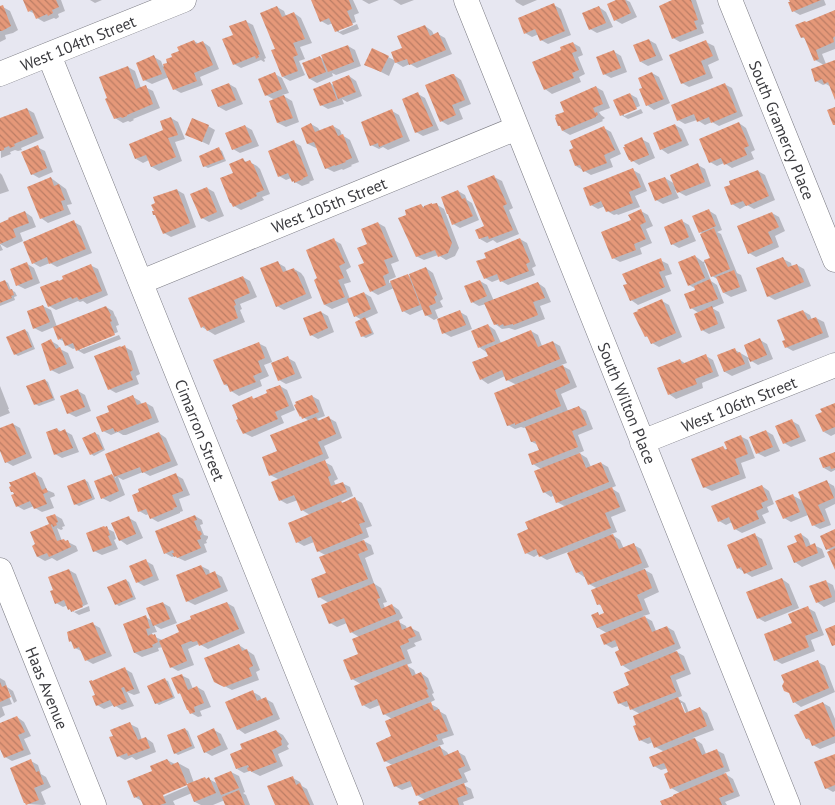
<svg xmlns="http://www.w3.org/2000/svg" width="835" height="805" font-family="'PT Sans',sans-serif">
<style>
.shadow{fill:#0003;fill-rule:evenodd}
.building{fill:url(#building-back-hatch)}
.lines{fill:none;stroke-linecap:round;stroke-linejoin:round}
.minor-casing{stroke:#7c7c84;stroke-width:25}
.minor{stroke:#fff;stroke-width:24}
.labels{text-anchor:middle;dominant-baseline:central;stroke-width:4;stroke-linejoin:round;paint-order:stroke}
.street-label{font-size:16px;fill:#3b3b3f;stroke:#fff}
</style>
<defs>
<pattern id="building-back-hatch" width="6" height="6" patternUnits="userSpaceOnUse" patternTransform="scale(1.25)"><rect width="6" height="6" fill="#e59879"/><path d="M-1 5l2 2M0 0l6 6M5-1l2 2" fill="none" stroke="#bb7d65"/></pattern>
</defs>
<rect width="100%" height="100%" fill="#e7e7f1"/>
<path class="shadow" d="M25,0H61L65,11L58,14L59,17L56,19L54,18L44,22L37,18L35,14L29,11Z
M90,0H102L95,3Z
M313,0H353L359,13L354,15L356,22L339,29V32L357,24L359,29L343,35L336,31L333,23L328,25L321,21Z
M362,0H379L369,4Z
M393,0H414L401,5Z
M515,0H537L523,6L516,2Z
M619,0H626L630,2L637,17L622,24L615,20Z
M675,0H696L704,24L701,25L704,33L680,42L673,38Z
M791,0H824L826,5L800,15L793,11Z
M554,5L561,9L571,35L548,44L541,40L539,34L532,37L525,33Z
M3,7L10,11L18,30L13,33L5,35L6,39L0,42V8Z
M277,7L284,11L286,16L294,13L301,18L312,43L300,47L305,59L299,61L305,75L290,81L283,77L276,49Z
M599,7L606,12L613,27L597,33L590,29Z
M835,11V49L822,54L826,64L835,61V97L831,87L826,84L823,85L816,81L824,65L815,60L807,40L802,37Z
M245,21L253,25L266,58L264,59L265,61L264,62L261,60L241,68L234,64V36Z
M425,26L432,31L434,35L438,34L445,38L452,54L417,68L410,64L403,67L395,62L389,76L373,68L388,57L396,61L404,48Z
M649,40L656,44L663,60L648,66L641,62Z
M194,41L199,44L203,42L210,47L219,69L200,77L203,85L181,93L174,89L169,77L152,84L144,80L154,57L161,61L163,66L169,63L181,51Z
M706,42L714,46L719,60L708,65L713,78L689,87L682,83Z
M573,43L580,47L583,55L578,57L585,74L579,77L581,82L552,94L545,89L563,51Z
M348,46L355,50L361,66L336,75L332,73L333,76L317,83L310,79L320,57L325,60Z
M613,51L621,56L627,72L611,78L604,74Z
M128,67L135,71L141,88L145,87L153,91L160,108L133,119L134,120L130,122L128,121L123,123L115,118Z
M652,73L659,77L670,103L654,110L647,105L644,88Z
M275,74L282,78L289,93L282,95L292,101L299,122L286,127L278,123L271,102L275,100L266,95Z
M454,75L461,80L471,104L459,109L463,119L448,125L441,121Z
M349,76L356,81L362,96L347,102L342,99L344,104L328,109L321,105L330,83L335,86Z
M229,84L236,88L243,104L226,111L219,107Z
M724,84L732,88L743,116L719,126L712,122L705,125L697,120L685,124L678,120Z
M596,87L603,91L610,108L599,112L601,115L605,118L602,120L603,121L570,135L563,131L561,127L559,125Z
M418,94L425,98L439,130L423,136L416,132Z
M630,94L637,98L640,106L624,113V116L641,109L643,113L628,119L621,115Z
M27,109L34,113L44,138L21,148L22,150L18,151L15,150L10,152L11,154L1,158L0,124Z
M392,111L399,115L410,141L388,150L383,147L379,149L371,145Z
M171,118L178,122L185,139L175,142L182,161L159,171L152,167L149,160L143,163L136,159L165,130Z
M739,123L746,128L755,150L751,152L754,159L732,168L724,163L717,166L710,162Z
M311,124L318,128L320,131L333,126L340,130L342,135L350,140L359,162L351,165L352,166L343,170L342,169L334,172L326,168L318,147L316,148L308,144Z
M675,125L682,129L689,145L668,154L661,149Z
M208,126L215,130L209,145L194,138Z
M245,126L252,130L259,146L240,153L233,149Z
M604,128L611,132L621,154L610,159L613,167L591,175L576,166Z
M641,139L649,143L655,158L639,165L630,159Z
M294,142L301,146L314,180L309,182L310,183L302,186L293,181L291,178L286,180L279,176Z
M37,147L45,151L53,172L39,178L32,174Z
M219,149L222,151L226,161L208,168L204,166Z
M243,160L248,163L250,162L257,166L260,169L270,194L262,197L264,200L241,210L234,206V173Z
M698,165L705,169L711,186L686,196L675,190L679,198L663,204L656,200L665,178L675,184Z
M633,170L640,174L647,191L635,196L640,207L618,215L617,214L614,215L607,211L605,206L598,209L591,205Z
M758,171L765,175L775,200L754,209L747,205L740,209L732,204Z
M0,173L2,175L9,191L0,194Z
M494,177L502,181L513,208L509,210L519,234L497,243L493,240L487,243L480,239L486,227Z
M51,178L66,189L72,204L67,205L71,214L48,223L41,218Z
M207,188L214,192L224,216L209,222L202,218Z
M177,190L184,194L196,227L171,237L164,233Z
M458,191L465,195L467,200L472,203L479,220L460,228L453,224Z
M436,204L444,209L459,248L455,256L446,260L438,255L424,260L416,256L408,215L421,205L424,207Z
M708,210L716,215L722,230L717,232L721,234L737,273L741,275L747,291L731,297L724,293L719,280L712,276L706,262L704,263L711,281L717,285L724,303L712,308L719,312L725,328L709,334L702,330L699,313L691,308L697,290L696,289L689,285L695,256L703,262L711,258L703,234L700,232Z
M641,211L648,215L653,226L646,229L652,243L640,248L642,254L620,262L613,258L632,221Z
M25,212L32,217L36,227L20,233L23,241L7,248L0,244L3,250L0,251V224Z
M772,213L779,217L785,231L775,236L779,247L756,257L749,253Z
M682,221L689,225L696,241L679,248L672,244Z
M74,222L81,226L92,253L57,267L50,263L40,267L33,263Z
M378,223L385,227L399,261L391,264L396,277L389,280V283L408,275L412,278L426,268L433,273L443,299L440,301L443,307L435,310L439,320L460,312L467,316L472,329L451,337L444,333L438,318L434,320L426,315L424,309L410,315L403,311L394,288L378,295L371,291L365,264L369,244Z
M520,239L527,243L536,266L532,268L535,275L508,285L501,281L500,279L492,282L485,278L487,258Z
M334,240L341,244L351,267L346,270L351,282L344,284L350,299L364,293L371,297L378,313L365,319L368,321L374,334L366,338L362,336V320L355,316L349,302L332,309L325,305L319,279Z
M783,259L791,263L792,267L797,265L804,269L811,286L775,300L768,296Z
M660,260L668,264L672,274L665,276L671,291L638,305L631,300L628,284Z
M26,263L34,268L40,283L25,289L17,285Z
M278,263L285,267L287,272L294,269L301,273L304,277L312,298L284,310L277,306Z
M90,265L98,269L108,295L87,304L83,301L80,302L78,301L56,310L49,306L60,282Z
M243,277L250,281L257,297L240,304L242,309L240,310L245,322L215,335L202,327Z
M5,281L8,283L11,290L15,292L17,296L14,297L15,300L0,306V283Z
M480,281L487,285L494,301L538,283L545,288L551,302L540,306L545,319L515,330L509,328L502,329L495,324L486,304L479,306L472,302Z
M662,301L669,305L682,337L659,347L652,343L650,338L645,336Z
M43,306L51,310L57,327L106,307L113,311L115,316L116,317L119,325L116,326L118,332L80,348V350L119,335L121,339L84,354L77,350L76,348L73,349L66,345L65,342L59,339L54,327L42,332L34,328Z
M803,311L810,315L812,320L816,318L824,322L829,337L793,351L786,347Z
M321,312L328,316L334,332L318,339L311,335Z
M488,325L495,330L501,343L531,331L538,335L542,346L553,342L560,346L567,363L561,365L570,370L577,387L561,394L568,411L579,407L586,411L593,429L578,435L584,451L579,453L587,458L591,467L601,463L608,467L616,486L611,488L619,493L626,511L611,517L617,532L611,534L620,540L624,549L634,545L641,549L649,567L643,569L652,574L659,592L644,599L650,614L643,616L652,621L656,631L667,627L674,631L681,648L675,651L684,656L691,674L676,680L682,696L677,698L685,703L689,713L700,708L707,713L714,730L693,738L702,744L706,754L716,750L724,754L730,771L724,773L733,779L740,796L725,802L727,805H663L680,793L671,788L670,773L668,768L661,770L654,766L665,752L655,747L653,742L648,744L640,740L638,725L640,714L631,709L630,706L626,707L619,703L631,686V671L622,665L620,651L618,646L612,648L605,644L607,633L598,628L593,616L598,614L601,616L606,614L603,607L598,604V589L589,584L586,576L584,577L577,572L568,552L547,560L540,556L539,554L534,557L526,553L566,507L557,502L554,495L551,497L544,492L541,469L533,464L540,451L538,445L532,442L526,427L524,428L521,427L515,429L508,425L517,385L507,380L505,376L488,384L481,379L489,357L487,351L486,352L479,347ZM679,703H682L688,718L686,719Z
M25,330L28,332L35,349L18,356L15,354Z
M760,340L767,344L773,359L758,365L748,359L751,368L732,376L725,372L719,356L735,350L751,359Z
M51,341L58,345L60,349L68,353L74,368L59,374L51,370Z
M258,343L266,347L273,364L288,358L295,362L302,378L286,384L279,380L272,362L264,365L269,376L260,380L262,386L239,396L231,391L230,387L225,385Z
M125,347L132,351L140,374L136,376L139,384L116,393L109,389L121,348Z
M706,356L713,360L719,376L702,383L703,388L676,399L669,394L680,360L686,364Z
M45,380L48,382L55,400L39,406L35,404Z
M0,386L9,409H8L10,413L0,417Z
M280,386L287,390L295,410L281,416L284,423L252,437L244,433L241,428L233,405L252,398L255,399L269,394Z
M78,391L85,395L91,411L76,417L68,413Z
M312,396L319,400L325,416L317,419L321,421L329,418L336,422L342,438L324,446L329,458L323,461L332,466L338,479L334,481L336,486L342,483L350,487L353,496L340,502L342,503L355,499L362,503L372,526L366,528L369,537L362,540L371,545L374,554L365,558L374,583H373L381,588L387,602L383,603L385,608L392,605L399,610L403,618L397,621L406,626L407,629L411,628L419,632L422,640L414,643L416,646L407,650L412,663L406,665L414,670L416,675L421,673L428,678L434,693L432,694L435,700L429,703L438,708L439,711L446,715L454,735L442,739L444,744L438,746L447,752L449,755L458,752L465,756L471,770L464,773L468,782L462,784L471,789L474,798L463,802L464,805H420L425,800L417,795L413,786L402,790L395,786L394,766L385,761L393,737L392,719L384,714L380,705L370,709L363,705L361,684L352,679L360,655L359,637L351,632L347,623L337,627L330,623L329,603L319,597L327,574V556L318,551L314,542L304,546L297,542L310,515L302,510L298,500L287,504L280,500V480L270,475L278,452L309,421L301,416Z
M133,397L140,401L142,405L146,403L153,407L159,422L126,435H123L118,432L111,435L103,431L111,412Z
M835,404V434L831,436L824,432Z
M792,421L799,425L806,441L791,447L784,443Z
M13,424L20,428L32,458L13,466L6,462L0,450V429Z
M57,429L62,432L65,431L72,435L79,452L62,458L55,454Z
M766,431L773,435L780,451L765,457L757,453Z
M95,433L99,435L105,450L94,456L91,454Z
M159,433L166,438L178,465L150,476L143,472L123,480L118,477L125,495L110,502L102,498L112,475L116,478L107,455Z
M740,436L748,440L755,458L741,463L746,478L712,491L704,487L723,448L730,451Z
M835,453V470L831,472L824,468Z
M35,474L42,478L47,490L54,493L55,496L50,498L54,508L42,512L35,508L34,506L24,510L17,506L15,495Z
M176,475L183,479L190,495L179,499L183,511L180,512V513L158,522L151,518L149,514L146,515L139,511Z
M85,480L88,482L95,499L79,506L75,504Z
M827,482L834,486L835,489V504L825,509L831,525L820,529L813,525L808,515L791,522L784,518L792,495L803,501Z
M762,486L769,491L774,504L767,507L769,512L762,515L766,523L742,533L735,529L732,522L726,525L719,521Z
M55,515L62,519L65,526L62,527L63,529L61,530L57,528L62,541L64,540L76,546L78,551L57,561L52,558L45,561L38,557L36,545L32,533L51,525L48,518Z
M195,516L202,520L203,524L200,525L204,535L208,536V538L206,541L207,543L204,544L207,552L185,561L174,556L172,557L165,553Z
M129,518L136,522L143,538L127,545L120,540Z
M106,528L114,532L116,539L114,540L118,549L102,555L94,551Z
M835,531V566L831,551L827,549Z
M801,534L808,539L811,546L814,545L822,549L825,557L802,567L795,562Z
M755,535L762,539L773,569L752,577L738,568Z
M146,561L153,565L159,580L144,586L137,582Z
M201,566L209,570L210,574L215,573L222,577L228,591L195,605L187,601Z
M69,570L76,574L88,604L74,610V612L69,609L68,605L63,607L56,603L55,591Z
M782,579L789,584L799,608L765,622L758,618Z
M126,580L129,582L136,599L119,606L116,604Z
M825,581L833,585L835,591V602L824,607L817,602Z
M163,603L170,607L177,623L161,629L154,625L157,632L152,633L153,636L162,640L181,633L227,603L234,607L245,633L208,649L199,644L188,649L194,665L178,671L171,667L163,647L158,648L159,651L142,657L135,653L146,617L152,621Z
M89,606L90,611L79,615L74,612Z
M808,608L815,612L824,635L811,640L815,651L782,664L775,660Z
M93,624L100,628L112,656L93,664L86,660L83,652L75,648L72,642L70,641Z
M239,645L254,655L260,670L256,672L259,680L232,690L215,681Z
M818,662L825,666L835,692L801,707L794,702Z
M125,669L132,673L140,693L134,695L127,692L134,706L122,710L114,705L104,709L97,705Z
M181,675L189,679L193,689L197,687L204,691L211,707L200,711L202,716L198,717L191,713L182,695L179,693Z
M0,678L5,681L7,687L13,691L17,701L14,703L8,689H6L12,704L2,707L5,715L0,718Z
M165,680L168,681L175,698L159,705L156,703Z
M253,692L260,696L262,700L266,699L273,703L280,719L245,734L238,729Z
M823,703L830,707L835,719V743L820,749L813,745L811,741L807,739Z
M17,717L24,722L31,736L24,739L31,754L12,761L5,757L0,746V725Z
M130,724L138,728L142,740L146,738L153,743L156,752L136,760L132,757L125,760L118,756L114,736Z
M185,729L188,731L195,748L178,755L175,753Z
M214,730L221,734L228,749L212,756L205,752Z
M276,731L283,735L289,744L287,746L289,749L278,754L283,766L260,776L250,771L244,773L237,769Z
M835,755V791L833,792L826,788Z
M167,760L175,764L178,763L189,769L194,783L205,778L207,780L209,779L218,784L231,772L239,776L245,792L243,793L246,795L250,805H227L225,800L213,805H201L195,802L192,793L173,801L175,805H144L143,802L135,797L154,772ZM188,783V786L158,799L157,797Z
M31,761L38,765L41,774L46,777L51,787L41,792L46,804L43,805L27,804Z
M293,778L300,782L302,786L307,789L314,805H276Z"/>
<path class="building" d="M23,0H56L59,7L52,10L53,13L48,16L47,14L36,19L32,10L28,12Z
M311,0H349L352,9L347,11L353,25L335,32L329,18L320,22Z
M616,0H625L631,13L614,21L607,4Z
M672,0H691L698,20L694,21L697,29L672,39L659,6Z
M789,0H821L792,12L788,2H790Z
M554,3L565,31L540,41L535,29L524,34L518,18Z
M3,5L11,26L2,31H0V6Z
M277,6L282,17L294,12L305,39L293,43L298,55L293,57L298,71L282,77L271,50L275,49L260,13Z
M599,6L606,23L589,30L582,13Z
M835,10V36L833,38L834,42L816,50L819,59L814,61L804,37L801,38L795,25L805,21L806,22Z
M246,20L260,54L258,55L259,57L256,59L255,56L233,65L222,39L233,35L229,26Z
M425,25L430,36L438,32L446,50L409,65L407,59L395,63L391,52L402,48L397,36Z
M649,39L656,56L640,62L633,45Z
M194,40L196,44L203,41L213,65L194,73L197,81L173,90L163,67H164L163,64L167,63L166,59L172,57L171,54L179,51L177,47Z
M706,40L713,56L701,61L706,74L681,84L669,55Z
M573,42L577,51L572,53L579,70L572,73L574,78L544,90L532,62L561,50L560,47Z
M348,45L354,62L328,72L321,55Z
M372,48L389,56L381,72L364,65Z
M614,50L621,68L603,75L596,57Z
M154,55L162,74L143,81L136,63Z
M320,56L326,72L309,79L302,63Z
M835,60V100L828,82L824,84L822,79L815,82L811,69Z
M128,66L136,89L146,85L153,104L127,115V116L122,118L121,117L114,119L105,99L107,98L99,77Z
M275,72L282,89L265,96L258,79Z
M652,72L664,99L646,106L639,89L642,88L638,78Z
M452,74H454L465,100L452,105L456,115L440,122L425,85Z
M349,75L356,92L338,99L332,82Z
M330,82L337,100L320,106L313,89Z
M229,83L236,100L218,107L211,90Z
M725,83L737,112L711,123L709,117L697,122L694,114L677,121L671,105Z
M596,86L603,104L593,108L595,113L597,112L598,115L596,116V117L562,131L560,126H558L555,118L556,117L555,115L564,112L560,102Z
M418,92L433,126L415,133L402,99Z
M630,93L637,109L620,116L613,100Z
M284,95L293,118L277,123L269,101Z
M835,107V125H833L827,110Z
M27,108L38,134L14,144L15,146L10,148L9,146L4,148V150L0,151V118Z
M392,109L403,137L379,147L378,143L370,146L361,122Z
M171,117L178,135L168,138L176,157L151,167L146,155L135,159L129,144L163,130L160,121Z
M192,118L209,125L202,142L185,135Z
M739,122L749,146L744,148L747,155L724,165L721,158L709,163L699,139Z
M311,123L315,132L333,125L338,136L343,134L352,158L345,161L346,162L335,166V165L325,169L314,142L307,144L301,128Z
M675,124L682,141L660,150L653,133Z
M245,125L252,142L232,150L225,133Z
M604,126L615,150L604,155L607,163L583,172L580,165L575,166L569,150L573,148L570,141Z
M642,137L649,155L631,162L630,160H629L623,147H625L624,145Z
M294,140L308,176L303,178V179L294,183V181L292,182L288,173L278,177L268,151Z
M38,145L47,168L31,175L21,152Z
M219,147L224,159L203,167L199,156Z
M243,158L245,162L250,160L252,164H253L264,190L256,193L257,196L233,207L231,203H230L220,178L233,173L229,164Z
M698,163L705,182L677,193L670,175Z
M633,168L641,187L629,192L633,203L610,212L609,211L606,212L601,201L590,206L583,188Z
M758,170L769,196L746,206L743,201L731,205L724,187L730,185L729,181Z
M494,175L507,204L503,206L513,230L489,239L488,236L479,239L475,230L484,226L467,186Z
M51,177L54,186L59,184L65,200L61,201L64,210L40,219L27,187Z
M665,177L672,194L655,201L648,183Z
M207,187L217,212L201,219L190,194Z
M177,189L190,223L163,234L155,215H153L152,211H154L151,205L155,203L153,197Z
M458,190L462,199L465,198L473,216L452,225L448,214H447L441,197Z
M432,203V204L437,203L452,243L448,253L438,257L435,250L416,257L398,218L406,215L405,210L421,204L423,208L424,207V206Z
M641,209L646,222L640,225L646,239L634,244L636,250L612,259L601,232L631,220L628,215Z
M709,209L716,226L699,233L692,216Z
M25,211L29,223L13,229L16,237L0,244V223L9,219L8,218Z
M772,212L779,227L768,232L773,243L748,254L737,226Z
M682,219L689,237L671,245L664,227Z
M74,220L86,249L49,264L47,257L32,264L23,242Z
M378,222L393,257L384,260L389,273L383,276L386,285L370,292L358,265L364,263L357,248L367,244L361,229Z
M714,228L730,269L711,277L704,260L710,258L700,234Z
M334,238L345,263L339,266L344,278L338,280L345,297L324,305L314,280L317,278L306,250Z
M520,238L530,262L526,264L529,271L500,282L497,274L484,279L476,261L486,258L484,253Z
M695,255L705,278L688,286L678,262Z
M783,257L788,267L797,264L804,282L767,297L756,268Z
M661,258L665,270L659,272L665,287L630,301L623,285L627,284L622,274Z
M278,261L283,272L294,268L295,272L296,271L306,294L276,307L260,268Z
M27,262L33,279L16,286L10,269Z
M91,264L102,291L79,300L77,297L72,299L71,297L48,307L40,287L58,280L59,281L63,279L62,276Z
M426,267L437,295L434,297L436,303L429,306L432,314L425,316L409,274Z
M734,270L740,287L723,293L716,277Z
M408,274L420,305L402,312L390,281Z
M243,276L250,293L234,300L236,305L234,306L238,318L207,331L204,326L201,328L188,298Z
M710,279L718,299L690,309L684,294L695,290L694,286Z
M5,280L9,290L12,289L14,295L11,296L12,298L0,303V282Z
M480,280L487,296L471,303L464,286Z
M538,282L545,298L533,302L538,315L513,325V324L504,326L503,324L499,326L498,324L494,325L484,303Z
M364,292L371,309L354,317L347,299Z
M662,299L676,333L651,344L647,336L645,337L633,313L638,311L637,310Z
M43,305L50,322L33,329L27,311Z
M106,306L111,315L110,317L112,321L110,322L115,335L76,351L73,343L65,346L62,338L58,340L53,327Z
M712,306L718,324L701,331L694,314Z
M460,310L466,325L442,334L437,319Z
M803,310L808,320L816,317L823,333L785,348L782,341L785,340L777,320Z
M321,311L328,328L310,336L303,318Z
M365,317L372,333L361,337L355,322Z
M488,324L495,341L478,348L471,331Z
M25,329L32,347L14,355L6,337Z
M531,330L538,347L553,341L560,359L506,381L502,370L480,380L472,362L488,356L485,349Z
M760,338L767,355L750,362L744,345Z
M51,339L56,349L60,347L67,364L50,371L41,344Z
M259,342L265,358L258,361L262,372L253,376L256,382L230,392L227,384L224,385L213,360Z
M125,345L133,370L130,372L133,380L108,390L94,356L120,346L121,347Z
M735,348L737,353L740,352L745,364L724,372L717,355Z
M706,354L713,372L695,379L697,384L668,395L657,368L680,359L682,364Z
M288,356L295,374L278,381L271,363Z
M563,365L570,383L555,390L561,406L515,425V423L507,426L494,393Z
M45,379L53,398L34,405L26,386Z
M280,385L289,406L275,412L278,419L243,434L236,420L238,419L232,405L252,396L253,399L267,393L266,390Z
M78,389L85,407L67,414L60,396Z
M133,395L137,405L146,402L152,418L117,432V431L115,432L113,428L102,432L96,417L109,412L107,406Z
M312,395L319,412L302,419L301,416L300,417L294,405L296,404L295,402Z
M835,403V427L823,432L815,415L822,412L820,409Z
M579,406L587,425L572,431L578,447L532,465L528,454L539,450L535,441L531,442L525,427Z
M329,416L336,434L318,442L323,454L269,476L262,457L277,451L270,435L316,417L318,421Z
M792,419L800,437L783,444L775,426Z
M13,423L26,454L5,463L0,451V428Z
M57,428L59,432L65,429L73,448L54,455L46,432Z
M766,430L773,447L756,454L749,437Z
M95,432L103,449L90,455L82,438Z
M159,432L171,461L142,473L140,467L114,477L105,454Z
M741,435L748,454L735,459L740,474L703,488L691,459L723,446L725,450L727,449L724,442Z
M835,452V468L831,469L830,466L823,468L819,458Z
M580,453L586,468L601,462L609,482L556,503L551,490L543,493L534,471Z
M325,460L331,475L328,477L331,486L343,482L347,492L301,511L294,495L279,501L271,482Z
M35,472L42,490L46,488L48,492L43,494L47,504L34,509L30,501L16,507L11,495L14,494L13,492H11L9,487L11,486L9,482H11Z
M176,473L183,491L172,495L177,507L173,508L174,509L150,519L146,509L138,512L132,495L139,492L138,489Z
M112,474L119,491L101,499L94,481Z
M85,479L92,498L74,505L67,486Z
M827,480L834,498L818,505L825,521L812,526L798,492Z
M762,485L768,500L761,503L763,508L756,511L759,519L734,530L729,517L718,522L711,506Z
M612,487L620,507L605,513L611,528L539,557L536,549L525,554L517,534L528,529L525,522Z
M793,494L800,512L783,519L775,501Z
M355,497L365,522L359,524L363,533L317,552L311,536L296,543L288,523L341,501L342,503Z
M55,514L58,522L56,523L57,525L53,527L52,524L51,525L57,541L64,539L65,541L68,540L71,547L49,557L47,553L37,557L32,546L35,544L30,532L49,524L46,517Z
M195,515L197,520L194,521L198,531H200L202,534L200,536L201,539L197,540L201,548L177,558L176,556L174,557L172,553H174L173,550L164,554L155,531Z
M129,516L136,534L119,541L111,523Z
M104,526L105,527L107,526L110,535L108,536L112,545L93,552L86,533Z
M835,529V546L826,550L820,536Z
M755,533L767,565L744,574L741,567L737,569L727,545Z
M801,533L806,547L815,543L818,553L794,563L787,546L797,542L794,536Z
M613,534L619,549L634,543L642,563L588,585L582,571L576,573L567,553Z
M364,540L368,550L358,554L368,579L318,598L311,579L326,573L319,557Z
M835,548V570L827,552Z
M146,559L153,576L136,583L129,566Z
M201,565L206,575L215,571L221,587L186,602L176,575Z
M69,569L83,604L82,605L83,607L71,612L70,609L68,610L64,600L55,604L50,591L53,590L48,577Z
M645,569L652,588L637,595L643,610L597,628L591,615L598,612L599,615L604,613L600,604L597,605L591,590Z
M782,578L792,605L757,619L746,592Z
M126,579L133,597L115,605L107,587Z
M826,580L832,597L816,603L809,586Z
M374,583L380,598L377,599L381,609L392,604L396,614L350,633L344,618L329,624L321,605Z
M163,602L170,619L153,626L146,608Z
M227,602L239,629L199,646L197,641L193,642L191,641L181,645L187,661L170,668L159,641L179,632L176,625L191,619L190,616Z
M808,606L818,631L805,636L809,647L774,661L764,634L792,623L788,614Z
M146,615L150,628L146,629L148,636L149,635L152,634L153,635L155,634L158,642L152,645L153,647L134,653L123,624Z
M645,616L652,632L667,626L675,644L621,666L615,652L619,650L615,640L604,645L600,635Z
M399,620L402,630L411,626L416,636L408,639L409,642L400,646L405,659L351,680L343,660L358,654L352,639Z
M93,622L106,653L85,661L79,647L74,649L71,641L69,642L67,632Z
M835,625V645L832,646L825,629Z
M239,644L242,651L247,649L253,666L249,668L252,676L224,687L214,682L204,658Z
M677,651L685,670L670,676L676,692L630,710L627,701L618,704L613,692L629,685L624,673Z
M818,660L829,688L793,703L789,693L784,691L782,686L784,682L781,675Z
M407,664L412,676L421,672L428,689L426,690L429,697L383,715L377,699L362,706L354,686Z
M125,667L134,689L126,692L124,687L121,688L127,702L114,707L110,700L96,706L92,696L95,695L89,681L92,680V681Z
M182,674L188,690L197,686L204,703L194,707L195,712L190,714L188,710H187L180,693L178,694L171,678Z
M165,678L173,697L155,704L147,686Z
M0,682L2,687L6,685L11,697L0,702Z
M253,690L257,701L266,697L273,715L237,730L225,702Z
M678,697L685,713L700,707L707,726L654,748L650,737L639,741L633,726L636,725L633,716Z
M431,702L434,711L439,709L448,731L436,735L438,740L384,762L376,743L391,736L385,721Z
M823,702L835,731V736L812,746L809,738L806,739L794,715L800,713L799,712Z
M17,716L25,732L18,735L24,750L4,758L0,749V723Z
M130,722L138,740L146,737L150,748L128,756L127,753L117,757L109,737L113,736L110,730Z
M185,728L192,746L174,754L167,735Z
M214,728L221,745L204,753L197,736Z
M276,730L282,739L281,741L282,745L272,750L277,762L251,772V771H248L247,768L249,767L248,765L236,769L230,754L242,749L240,744Z
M695,738L702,755L717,749L724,767L670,789L664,774L668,772L664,763L653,767L649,757Z
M440,746L444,756L458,750L465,766L458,769L462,778L416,796L410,781L394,787L386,767Z
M835,754V785L825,789L814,762Z
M31,759L36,772L39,771L44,784L34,788L39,800L26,805L25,803H24L10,768Z
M167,759L171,765L178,762L187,784L205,777L206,779L209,777L216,793L194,802L187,785L163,795L166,803L160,805H143L139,796L134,798L127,781L152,771L150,766Z
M231,771L239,788L221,795L214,778Z
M726,773L734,792L719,798L722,805H662L660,801L673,796V795Z
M293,776L296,785L300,783L310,805H275L267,786Z
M464,783L468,794L457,798L459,805H419L418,802Z
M239,790L245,805H225L222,797Z"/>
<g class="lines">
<defs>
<path id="minor" d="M466,0L788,805
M730,0L835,260
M49,55L351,805
M0,74L184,0
M141,282L517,128
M642,442L835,365
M0,570L94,805"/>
</defs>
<use href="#minor" class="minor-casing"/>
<use href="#minor" class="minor"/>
</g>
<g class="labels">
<g class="street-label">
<text transform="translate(78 43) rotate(-22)">West 104th Street</text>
<text transform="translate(782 130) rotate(68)">South Gramercy Place</text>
<text transform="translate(329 205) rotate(-22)">West 105th Street</text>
<text transform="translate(627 403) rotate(68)">South Wilton Place</text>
<text transform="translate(739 404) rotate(-22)">West 106th Street</text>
<text transform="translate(200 430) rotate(68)">Cimarron Street</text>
<text transform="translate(47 688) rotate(68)">Haas Avenue</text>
</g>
</g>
</svg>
